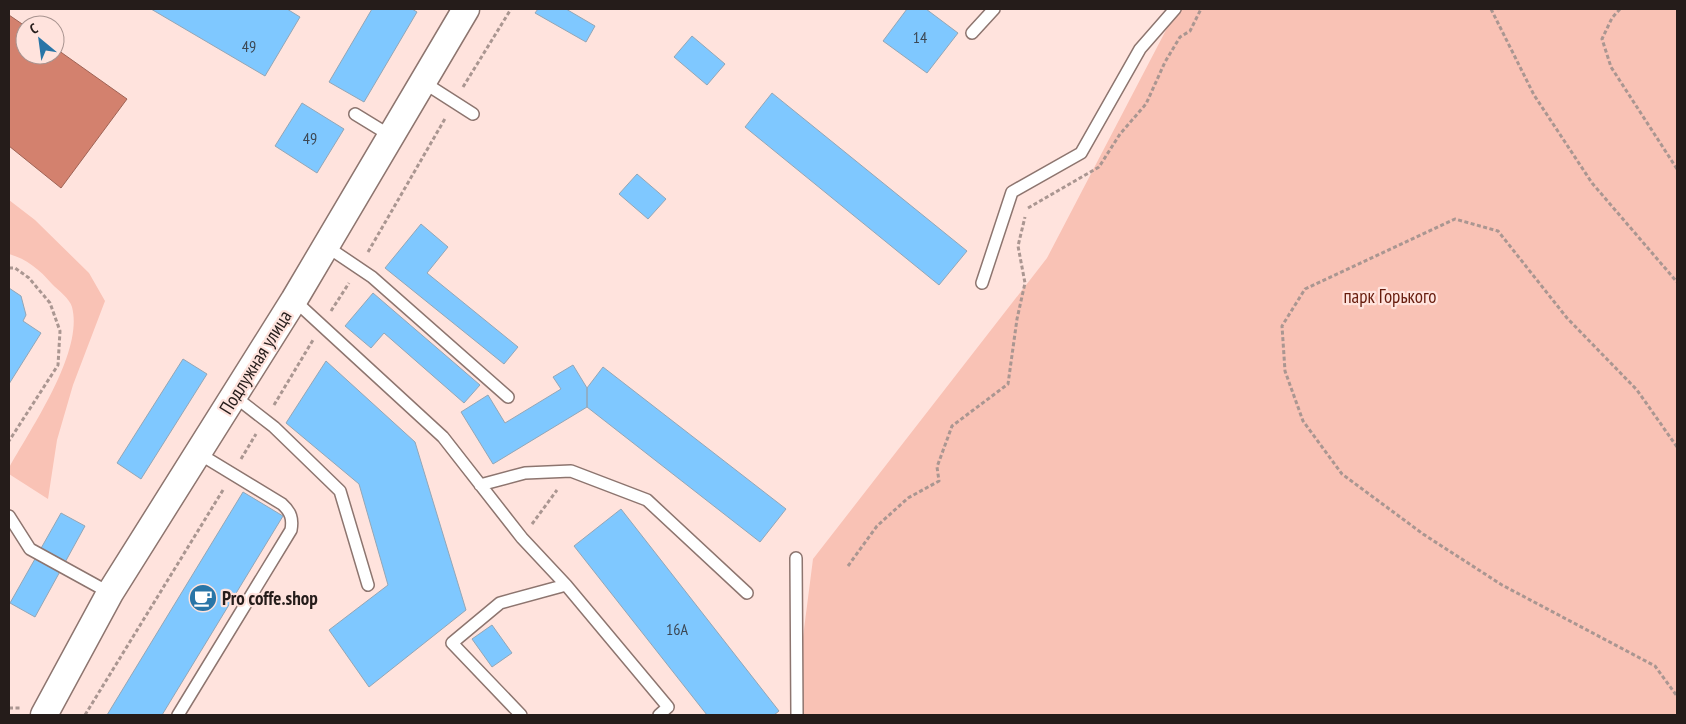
<svg xmlns="http://www.w3.org/2000/svg" width="1686" height="724" font-family="'PT Sans Narrow',sans-serif">
<style>
.green{fill:#f9c2b5}
.water{fill:#d3816e;stroke:#9f6355}
.building{fill:#7fc8ff;stroke:#93a6b6}
.lines{fill:none;stroke-linecap:round;stroke-linejoin:round}
.service-casing{stroke:#8d756f;stroke-width:14}
.tertiary-casing{stroke:#8d756f;stroke-width:29}
.path{stroke:#aa9691;stroke-width:3;stroke-dasharray:4 2.5;stroke-linecap:butt}
.service{stroke:#fff;stroke-width:11}
.tertiary{stroke:#fff;stroke-width:26}
.labels{text-anchor:middle;dominant-baseline:central;stroke-width:4.5;stroke-linejoin:round;paint-order:stroke}
.number-label{font-size:16px;fill:#3c4753}
.park-label{font-size:19px;fill:#671c0d;stroke:#ffe3dd}
.street-label{font-size:19px;fill:#251c1a;stroke:#ffe3dd}
.poi-label{font-size:19px;font-weight:bold;fill:#251c1a;stroke:#ffe3dd;text-anchor:start}
</style>
<rect width="100%" height="100%" fill="#ffe3dd"/>
<path class="green" d="M1177,9H1677V715H793L813,559L1047,258Z
M9,200L35,220L89,273L105,301L73,385L57,440L48,499L9,474V468C31,428 84,352 72,307C70,299 58,290 52,284C40,270 27,259 9,254Z"/>
<path class="water" d="M9,15L25,26V55H55V48L127,99L61,188L9,146Z"/>
<path class="building" d="M151,9H287L300,17L265,76Z
M372,9H412L417,12L364,102L329,82Z
M538,9H566L595,26L586,42L535,13Z
M907,9H926L958,33L927,73L883,41Z
M692,36L725,64L707,85L674,57Z
M772,93L967,251L939,285L745,127Z
M302,103L344,129L317,173L275,146Z
M637,174L666,199L648,219L619,194Z
M421,224L448,247L427,273L518,347L504,364L385,268Z
M9,288L21,296L26,315L23,321L41,333L9,384Z
M373,293L480,385L464,403L384,333L371,348L345,326Z
M183,359L207,374L141,479L117,463Z
M326,361L415,442L466,610L369,687L329,630L388,585L359,484L286,423Z
M573,365L587,388V407L493,464L461,412L488,395L505,423L561,389L553,377Z
M603,367L786,509L760,542L587,407V388Z
M243,492L283,516L162,715H107Z
M621,509L779,711L774,715H707L574,546Z
M61,513L85,526L35,617L10,603Z
M492,625L512,653L492,667L472,639Z"/>
<g class="lines">
<defs>
<path id="service" d="M972,33L994,9
M423,82L473,114
M355,114L391,136
M326,246L372,277L508,397
M982,283L1012,192L1081,153L1140,49L1175,9
M294,300L443,437L522,538L566,585L668,707L659,715
M234,396L274,427L340,491L368,585
M480,485L525,473L571,471L647,500L747,593
M9,516L30,549L110,593
M796,558L797,715
M178,715L291,530C293,519 291,512 282,504L198,453
M521,715L452,643L500,603L566,585"/>
<path id="tertiary" d="M44,715L110,593L294,300L466,9"/>
</defs>
<use href="#service" class="service-casing"/>
<use href="#tertiary" class="tertiary-casing"/>
<path class="path" d="M1491,9L1534,95L1592,183L1677,282
M1620,9L1612,18L1602,39L1611,67L1677,169
M463,87L511,9
M1028,208L1099,167L1120,134L1146,104L1165,62L1180,37L1190,31L1201,9
M368,252L446,117
M9,268H15L29,278L50,303L60,331L58,365L9,441
M331,311L349,283
M274,405L313,340
M1677,447L1637,390L1567,318L1498,231L1455,219L1305,289L1282,326L1285,371L1303,421L1342,474L1423,534L1502,585L1655,666L1677,696
M241,459L256,434
M532,524L557,490
M848,566L877,526L908,498L939,481L937,467L952,426L1008,384L1017,319L1025,283L1018,246L1025,217
M9,708H20
M85,715L223,490"/>
<use href="#service" class="service"/>
<use href="#tertiary" class="tertiary"/>
</g>
<defs>
<symbol id="cafe-disc" viewBox="-11 -11 22 22"><circle r="9.5" fill="#2975a7" stroke="#ffe3dd"/><path d="M-5.5-4.5H6V0H3Q3 3.5 0 3.5H-2.5Q-5.5 3.5-5.5 0ZM3-3.2v2h1.7v-2ZM-6 4.5H4V6H-6Z" fill="#fff"/></symbol>
</defs>
<g fill-rule="evenodd">
<use href="#cafe-disc" x="187" y="582" width="32" height="32"/>
</g>
<g class="labels">
<g class="number-label">
<text x="920" y="37">14</text>
<text x="249" y="46">49</text>
<text x="310" y="138">49</text>
<text x="677" y="629">16А</text>
</g>
<g class="park-label">
<text x="1390" y="296">парк Горького</text>
</g>
<g class="street-label">
<text transform="translate(255 362) rotate(-58)">Подлужная улица</text>
</g>
<g class="poi-label">
<text x="222" y="598">Pro coffe.shop</text>
</g>
</g>
<rect width="1686" height="724" fill="none" stroke="#251c1a" stroke-width="20"/>
<g transform="translate(40 40) rotate(331)"><circle r="24" fill="#ffe3dd" stroke="#a8938f"/>
<path d="M0-4L9 19L0 12L-9 19Z" fill="#2975a7"/>
<text y="-8" font-size="14" font-weight="bold" text-anchor="middle" fill="#251c1a">С</text>
</g>
</svg>
